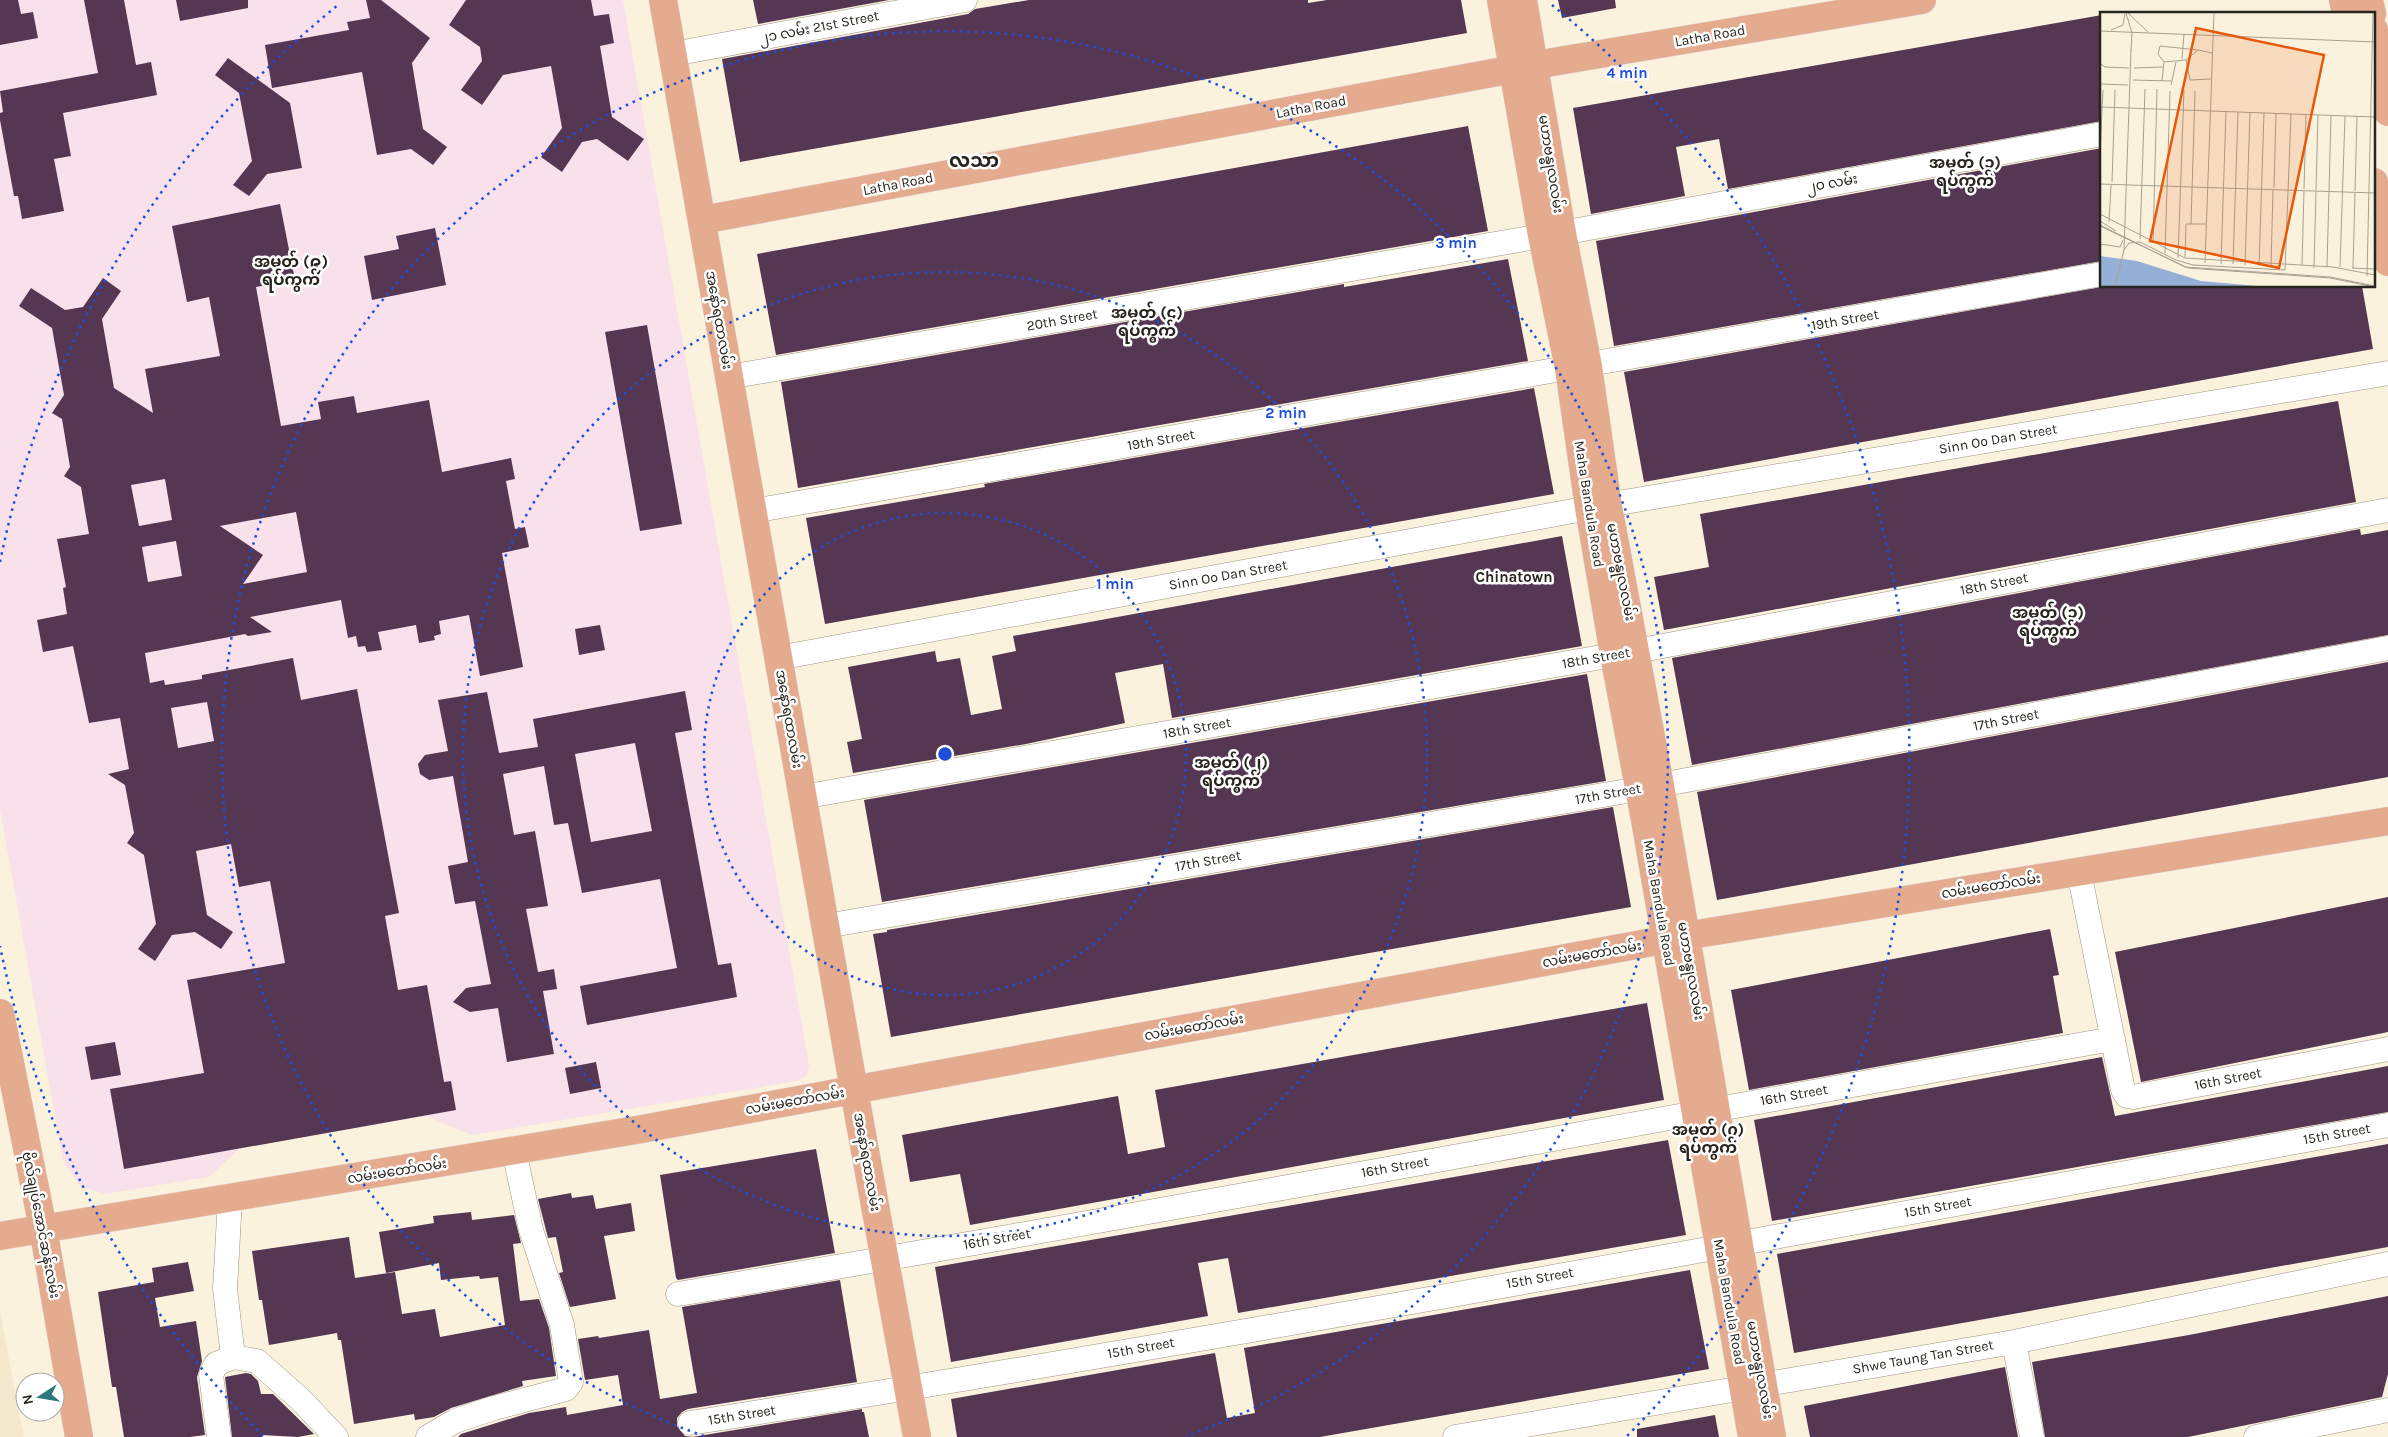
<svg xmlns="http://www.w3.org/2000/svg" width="2388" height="1437" font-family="Karla,'Noto Sans Myanmar',sans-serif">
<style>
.built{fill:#f4e9cd}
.medical{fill:#f9e1ec}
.building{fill:#553653;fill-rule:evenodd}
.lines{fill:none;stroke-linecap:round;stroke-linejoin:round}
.minor-casing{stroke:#9d9582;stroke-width:25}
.major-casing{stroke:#e1e0e0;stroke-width:29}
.minor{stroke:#fff;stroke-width:24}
.major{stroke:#e5ab8f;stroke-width:28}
.ring{fill:none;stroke:#1d4ed8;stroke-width:2.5;stroke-dasharray:2.5 5}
.labels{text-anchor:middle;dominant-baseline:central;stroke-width:5;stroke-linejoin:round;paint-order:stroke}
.street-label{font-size:14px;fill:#28251e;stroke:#fff}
.neighbourhood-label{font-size:15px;font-weight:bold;fill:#28251e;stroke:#fff}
.quarter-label{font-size:16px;font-weight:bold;fill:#28251e;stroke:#fff}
.district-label{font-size:19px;font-weight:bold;fill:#28251e;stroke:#fff}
.inset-road{fill:none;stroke:#a7a091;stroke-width:1}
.view{fill:#e8590c;fill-opacity:0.15;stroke:#e8590c;stroke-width:2.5}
.inset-edge{fill:none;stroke:#28251e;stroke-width:2.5}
.centre{fill:#1d4ed8;stroke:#fff;stroke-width:2.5}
.ring-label{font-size:15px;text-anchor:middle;font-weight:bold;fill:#1d4ed8;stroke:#fff;stroke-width:5;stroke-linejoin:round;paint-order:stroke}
</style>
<rect width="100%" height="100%" fill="#fbf2de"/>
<path class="built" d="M0,1312L18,1407L24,1437H0Z"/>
<path class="medical" d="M0,0H623L809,1065L807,1076L797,1081L472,1135L425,1116L240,1148L209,1177L105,1194L80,1186L63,1161L0,810Z"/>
<path class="building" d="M0,0H18L21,14L33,12L38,38L0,45Z
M84,0H124L136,65L151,62L157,95L63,113L71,156L54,159L64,211L22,219L18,196H14L0,120V113L3,112L0,91L98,73Z
M176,0H248V8L180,21Z
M366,0H381L430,38L412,63L423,129L447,147L433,165L411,149L377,155L362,72L272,88L265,45L349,30L347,22L370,18Z
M466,0H591L594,16L609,14L614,43L600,46L612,117L644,139L628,161L597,139L582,142L562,172L541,157L562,128L551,66L503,75L482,105L461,90L482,61L480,47L449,25Z
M753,0H889L758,24Z
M1029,0H1308V3L1327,0H1461L1467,33L740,162L722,59L968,14L975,9Z
M1558,0H1615L1616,8L1562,18Z
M2102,15V121L1728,189L1719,139L1676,147L1685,196L1591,214L1573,108Z
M228,58L290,103L302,168L267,174L249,196L233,185L252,161L239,93L215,75Z
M1468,126L1488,231L776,355L757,254Z
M2102,148V261L1614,346L1596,241Z
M280,204L295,280L256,287L281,426L321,419L318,402L354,396L357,413L429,400L442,472L511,458L515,479L506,481L515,529L525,527L529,547L502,553L523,667L480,676L469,615L439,621L441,634L434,636L435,640L419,643L416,625L378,632L382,650L367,652L365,646L358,647L356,636L348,638L341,600L250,617L272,632L248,636L245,634L145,653L150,683L164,680L165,685L202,679V675L293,658L301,700L357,689L399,913L385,916L398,990L427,985L444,1082L451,1081L456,1110L124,1169L110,1089L204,1073L187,980L285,963L270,881L239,887L231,844L196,851L207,915L233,932L221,949L195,932L172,935L155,961L138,949L156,924L144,855L127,843L134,833L125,785L108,774L129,769L120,718L89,723L73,646L43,652L37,620L67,614L63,588L66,587L57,539L89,534L81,487L64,476L70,467L62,419L52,413L64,395L52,328L19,306L31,288L65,310L83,307L103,278L121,291L102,319L114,388L153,413L145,369L220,356L209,297L187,302L172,226ZM165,479L172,520L139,526L131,485ZM296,512L307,572L243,584L263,555L220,526ZM176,541L182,576L148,582L142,547ZM207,702L214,741L178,748L171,708Z
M435,228L446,285L372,300L364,256L399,249L396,236Z
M1508,259L1528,361L798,488L781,382L1344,284V287Z
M2107,286H2362L2373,349L1644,482L1624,372Z
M647,325L682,524L640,531L605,332Z
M1534,388L1554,494L825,624L806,518L985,487L984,484Z
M2338,401L2356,502L1664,630L1654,577L1709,567L1700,514Z
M2360,529L2361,535L2388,530V635L1692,765L1672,658Z
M1562,536L1582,646L1172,718L1163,664L1115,673L1125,723L1026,744L853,773L847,742L862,739L848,667L935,651L937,662L960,658L971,715L1002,709L992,656L1016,651L1013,636Z
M600,625L605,650L579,655L575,629Z
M2388,662V777L1717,900L1697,792Z
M1587,674L1606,781L882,902L864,800Z
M685,691L692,730L675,733L718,965L731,963L737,997L587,1025L580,986L677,968L660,879L582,893L568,823L554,825L544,766L503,774L514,835L535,831L548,906L526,909L538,972L554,969L557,989L543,991L554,1054L507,1062L498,1008L470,1012L453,1002L466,988L491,984L475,901L455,904L448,866L468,862L453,776L429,780L420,774L418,764L425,755L448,751L438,700L487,692L499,753L538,747L533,719ZM635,743L652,831L591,842L575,754Z
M1613,807L1631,907L891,1037L873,934L887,932V930Z
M2388,897V1032L2141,1082L2115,952Z
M2050,929L2059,975L2053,976L2063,1033L1749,1090L1731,990Z
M1647,1003L1664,1100L970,1225L960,1174L910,1182L902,1135L1118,1096L1128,1154L1165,1147L1155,1090Z
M115,1042L121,1075L91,1080L85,1047Z
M2102,1057L2115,1116L2388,1066V1112L1772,1221L1754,1120Z
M596,1062L601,1088L570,1094L565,1068Z
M1668,1140L1686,1235L1238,1313L1228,1258L1198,1263L1208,1316L951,1362L935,1267Z
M2388,1144V1247L1794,1353L1777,1254Z
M816,1149L835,1253L678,1280L676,1278L660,1175Z
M571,1193L572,1198L593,1195L596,1209L631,1203L635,1231L604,1236L616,1299L570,1307L559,1273L563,1272L556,1237L548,1238L538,1199Z
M471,1212L472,1220L514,1215L521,1243L513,1244L520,1301L539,1299L549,1328L556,1376L522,1381L523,1386L451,1408L434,1417L415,1420L414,1414L354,1424L341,1340H338L337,1333L269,1345L262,1300H259L252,1251L349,1237L355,1278L395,1272L402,1314L435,1309L440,1337L505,1325L498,1277L480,1279L479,1276L441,1280L439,1263L386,1273L379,1232L434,1223L433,1216Z
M188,1262L194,1291L155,1298L160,1327L196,1321L202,1361L197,1377L205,1435L190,1437H124L116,1387H112L98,1292L154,1282L152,1268Z
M1690,1270L1709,1369L1320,1437H957L951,1399L1215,1353L1227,1418L1255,1413L1244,1348Z
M840,1280L857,1382L688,1409L682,1412L677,1418V1426L685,1436L692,1437L862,1409V1412H864L869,1437H458L461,1434L529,1413L566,1407L567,1415L623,1405L618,1375L585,1380L578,1339L598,1336L599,1338L649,1330L660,1399L697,1393L682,1307Z
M2388,1296V1374L2382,1397L2188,1437H2045L2032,1362L2189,1335Z
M2005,1367L2018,1437H1810L1804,1406Z
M246,1373L251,1374L258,1381L261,1394H273L314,1434L298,1437L262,1435V1437H232L225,1377Z
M1715,1415L1719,1437H1637V1429Z"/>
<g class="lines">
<defs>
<path id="minor" d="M673,54L965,0
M1562,233L2102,134
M729,377L1542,236
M753,511L2102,274
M778,658L1589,508L2388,373
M802,797L1636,651L2388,510
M2079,872L2123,1090L2127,1096L2133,1097L2388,1049
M825,926L1639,789L2388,648
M230,1199L225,1289L233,1357L257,1361L301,1400L336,1437
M678,1294C1157,1214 1634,1122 2113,1039
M2014,1342L2032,1437
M690,1423C1258,1334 1823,1228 2388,1125
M219,1437L211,1375L216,1364L233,1357
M428,1437L455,1421L494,1408L566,1389L571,1382L562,1325L531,1230L514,1151
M1455,1437L2014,1342L2388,1264
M2256,1437L2388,1410"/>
<path id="major" d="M663,0L854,1090L917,1437
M1501,0L1542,236L1569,369L1589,508L1614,655L1645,820L1752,1437
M1523,0L1562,233L1588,366L1608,506L1660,785L1772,1437
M2343,0L2346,14
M2369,0L2372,14
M2374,30L2388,112
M2374,182L2388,262
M702,220L1535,65L1922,0
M0,1013L43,1228L79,1437
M0,1236L642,1129L1685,936L2388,821"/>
</defs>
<use href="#minor" class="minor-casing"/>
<use href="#major" class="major-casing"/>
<use href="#minor" class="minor"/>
<use href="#major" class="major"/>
</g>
<g class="ring">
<circle cx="945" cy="754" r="241"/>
<circle cx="945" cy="754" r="482"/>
<path d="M704 1436A723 723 0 1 1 1186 1436"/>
<path d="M263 1436A964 964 0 0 1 0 946M0 562A964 964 0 0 1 338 5M1552 5A964 964 0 0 1 1627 1436"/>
</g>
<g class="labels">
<g class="street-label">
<text transform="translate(819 27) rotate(-11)">၂၁ လမ်း 21st Street</text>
<text transform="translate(1710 36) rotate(-10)">Latha Road</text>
<text transform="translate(1311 107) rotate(-11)">Latha Road</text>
<text transform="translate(1551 164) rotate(81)">မဟာဗန္ဓုလလမ်း</text>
<text transform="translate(1832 183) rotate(-10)">၂၀ လမ်း</text>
<text transform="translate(898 184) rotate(-11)">Latha Road</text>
<text transform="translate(719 320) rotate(80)">အနော်ရထာလမ်း</text>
<text transform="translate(1062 320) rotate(-10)">20th Street</text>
<text transform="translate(1845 320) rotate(-10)">19th Street</text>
<text transform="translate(1998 439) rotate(-10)">Sinn Oo Dan Street</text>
<text transform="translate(1161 440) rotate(-10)">19th Street</text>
<text transform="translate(1589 504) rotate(81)">Maha Bandula Road</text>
<text transform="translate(1621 572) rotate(79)">မဟာဗန္ဓုလလမ်း</text>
<text transform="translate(1228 575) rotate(-10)">Sinn Oo Dan Street</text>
<text transform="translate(1994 584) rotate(-11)">18th Street</text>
<text transform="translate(1596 658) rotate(-10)">18th Street</text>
<text transform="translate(789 719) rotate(80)">အနော်ရထာလမ်း</text>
<text transform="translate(2006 720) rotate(-11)">17th Street</text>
<text transform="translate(1197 728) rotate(-10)">18th Street</text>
<text transform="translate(1608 794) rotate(-10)">17th Street</text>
<text transform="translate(1208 861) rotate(-10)">17th Street</text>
<text transform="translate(1991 886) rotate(-9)">လမ်းမတော်လမ်း</text>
<text transform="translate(1659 903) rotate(80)">Maha Bandula Road</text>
<text transform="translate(1592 954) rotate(-10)">လမ်းမတော်လမ်း</text>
<text transform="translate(1691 971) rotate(80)">မဟာဗန္ဓုလလမ်း</text>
<text transform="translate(1194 1027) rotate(-10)">လမ်းမတော်လမ်း</text>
<text transform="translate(2228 1079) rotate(-11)">16th Street</text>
<text transform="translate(1794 1095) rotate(-10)">16th Street</text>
<text transform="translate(795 1101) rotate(-10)">လမ်းမတော်လမ်း</text>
<text transform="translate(2337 1134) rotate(-10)">15th Street</text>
<text transform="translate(867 1162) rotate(80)">အနော်ရထာလမ်း</text>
<text transform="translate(1395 1167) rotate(-10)">16th Street</text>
<text transform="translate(397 1171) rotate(-9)">လမ်းမတော်လမ်း</text>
<text transform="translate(1938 1207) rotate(-10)">15th Street</text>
<text transform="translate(41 1225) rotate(79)">ဗိုလ်ချုပ်အောင်ဆန်းလမ်း</text>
<text transform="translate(997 1239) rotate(-10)">16th Street</text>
<text transform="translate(1540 1278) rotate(-10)">15th Street</text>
<text transform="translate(1729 1302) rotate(80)">Maha Bandula Road</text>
<text transform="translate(1141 1348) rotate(-10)">15th Street</text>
<text transform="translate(1923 1357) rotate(-10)">Shwe Taung Tan Street</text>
<text transform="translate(1760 1370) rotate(80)">မဟာဗန္ဓုလလမ်း</text>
<text transform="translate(742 1415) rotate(-9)">15th Street</text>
</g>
<g class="neighbourhood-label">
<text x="1514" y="577">Chinatown</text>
</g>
<g class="quarter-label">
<text x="1965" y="162">အမှတ် (၃)<tspan x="1965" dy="18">ရပ်ကွက်</tspan></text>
<text x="291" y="261">အမှတ် (၉)<tspan x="291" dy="18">ရပ်ကွက်</tspan></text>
<text x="1147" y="312">အမှတ် (၄)<tspan x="1147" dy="18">ရပ်ကွက်</tspan></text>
<text x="2048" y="612">အမှတ် (၁)<tspan x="2048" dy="18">ရပ်ကွက်</tspan></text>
<text x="1231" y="762">အမှတ် (၂)<tspan x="1231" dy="18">ရပ်ကွက်</tspan></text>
<text x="1708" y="1129">အမှတ် (၇)<tspan x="1708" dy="18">ရပ်ကွက်</tspan></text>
</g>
<g class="district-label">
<text x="974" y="161">လသာ</text>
</g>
</g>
<g transform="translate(2100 12)">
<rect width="275" height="275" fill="#fbf2de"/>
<path d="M0,244L37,249L101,269L157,274H0Z" fill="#94b0d7"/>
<path class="inset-road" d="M26,1L32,21M28,1L48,20M11,18L23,13L25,2M0,19L275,30M31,39L32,21M82,47L84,22M86,48L90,68L111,67M64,50L86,48L98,38L112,41M0,51L5,55L29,56M34,56L63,55M33,68L71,69M62,69L64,50L58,42L60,34L98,38M0,72L28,73M71,73L76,50M0,95L275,105M0,140L3,78M12,170L15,78M0,172L275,181M174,176L176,101M204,177L206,103M216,178L218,103M255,179L257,104M0,202L85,246L233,255L275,263M0,209L16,219M9,210L11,173M91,212L95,79M0,213L85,255L230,265L275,274M0,214L88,256L230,266L270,274M40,227L45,77M53,231L57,77M0,232L20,235L23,228M24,238L29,231L40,230L76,248L93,253L185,258L191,102M65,241L70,79M85,245L86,212H107M78,246L84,78M105,251L114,1M121,252L126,99M133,252L138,100M145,253L150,100M202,253L204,179M159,254L164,101M171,254L173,178M227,255L231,103M240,255L245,104M214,256L216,179M252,256L275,257M253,256L255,181M267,264L273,1M15,274L24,238L31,38"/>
<path class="view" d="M96,16L224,43L179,256L50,229Z"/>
<rect width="275" height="275" class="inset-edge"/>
</g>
<circle cx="945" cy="754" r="8" class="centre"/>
<g class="ring-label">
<text x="1627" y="78">4 min</text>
<text x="1456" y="248">3 min</text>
<text x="1286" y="418">2 min</text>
<text x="1115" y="589">1 min</text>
</g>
<g transform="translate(40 1397) rotate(258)"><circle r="24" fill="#ffffff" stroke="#a9a8a5"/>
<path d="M0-4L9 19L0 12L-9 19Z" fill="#2e777c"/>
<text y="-8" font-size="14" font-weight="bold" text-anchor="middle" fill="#28251e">N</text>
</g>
</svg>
